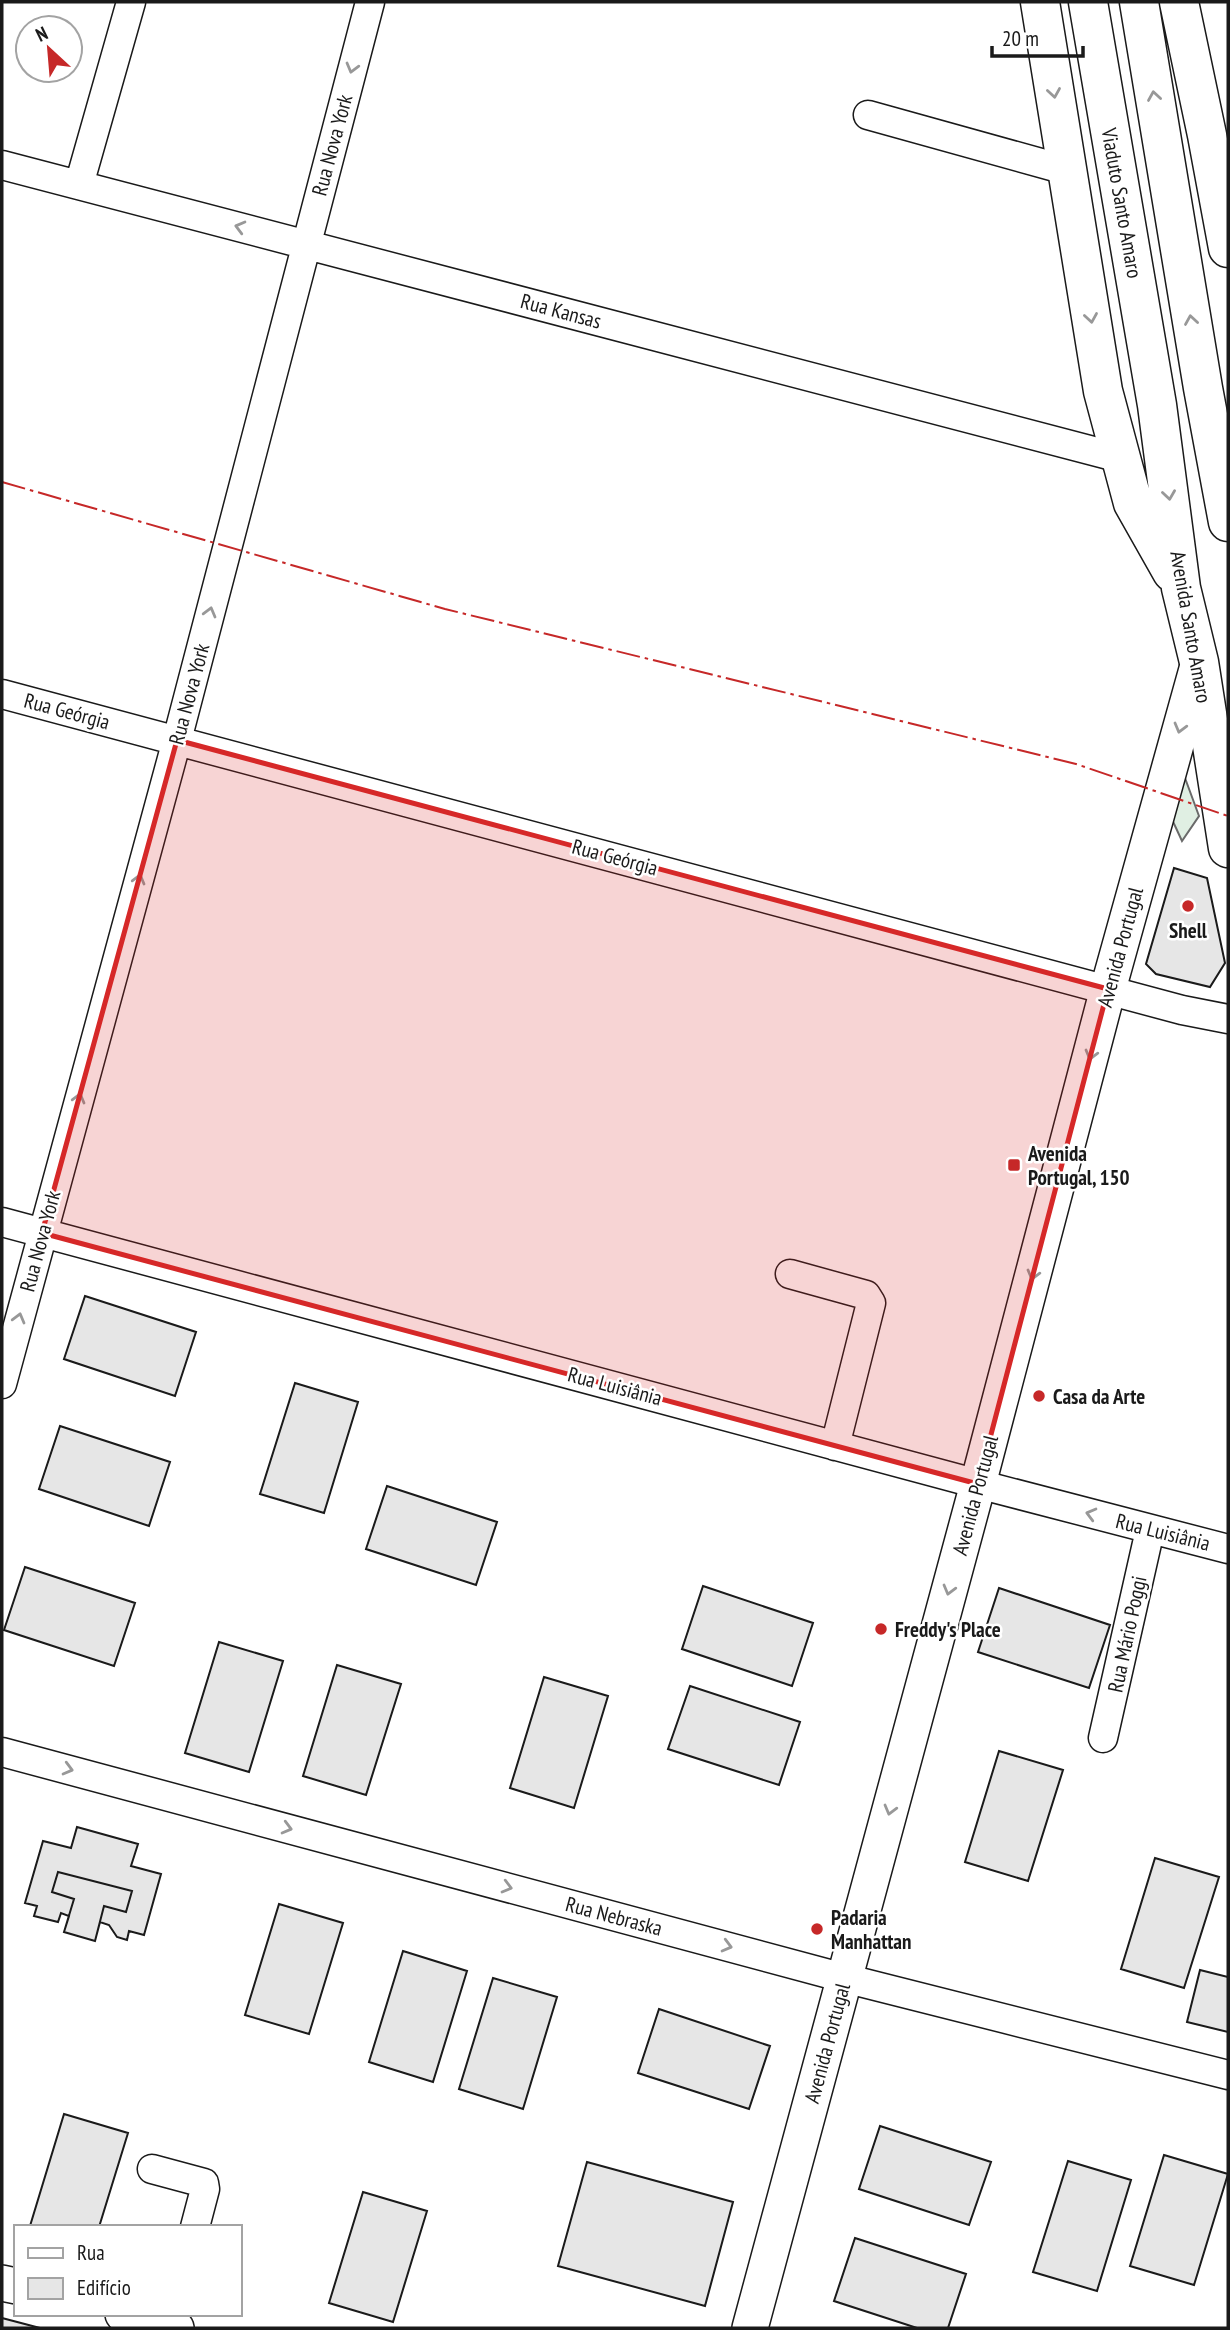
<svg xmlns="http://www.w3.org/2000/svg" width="1230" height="2330" font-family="'PT Sans Narrow',sans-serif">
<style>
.green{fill:#e0efe3;stroke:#6a6a6a;stroke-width:2}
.building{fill:#e6e6e6;stroke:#1a1a1a;stroke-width:2}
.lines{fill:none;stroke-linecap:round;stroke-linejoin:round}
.minor-casing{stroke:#1a1a1a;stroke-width:31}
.tertiary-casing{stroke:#1a1a1a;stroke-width:38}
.primary-casing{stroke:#1a1a1a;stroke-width:41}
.minor{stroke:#fff;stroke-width:28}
.tertiary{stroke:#fff;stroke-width:35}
.primary{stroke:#fff;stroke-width:38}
.power{stroke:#c62828;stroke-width:2;stroke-dasharray:24 5 3.5 5;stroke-linecap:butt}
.oneway{stroke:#989898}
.marked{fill:#d62828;fill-opacity:0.2;stroke:#d62828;stroke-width:5;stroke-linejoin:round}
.poi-dot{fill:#c62828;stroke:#fff;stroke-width:2.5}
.labels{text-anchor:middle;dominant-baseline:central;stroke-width:5;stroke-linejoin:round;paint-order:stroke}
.street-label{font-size:21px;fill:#1a1a1a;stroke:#fff}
.poi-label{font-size:21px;font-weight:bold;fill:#1a1a1a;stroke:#fff;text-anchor:start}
</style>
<rect width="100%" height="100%" fill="#fff"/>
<path class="green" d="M1185,778L1199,816L1182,841L1169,813Z"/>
<path class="building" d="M1174,868L1207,878L1225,963L1210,987L1156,974L1146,964Z
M85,1296L196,1332L175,1396L64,1359Z
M295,1383L358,1402L324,1513L260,1494Z
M60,1426L170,1462L149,1526L39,1489Z
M387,1486L497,1522L476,1585L366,1549Z
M25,1567L135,1603L114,1666L4,1630Z
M703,1586L813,1623L792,1686L682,1649Z
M999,1588L1110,1625L1089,1688L978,1652Z
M219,1642L283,1661L249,1772L185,1753Z
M337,1665L401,1684L366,1795L303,1776Z
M544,1677L608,1696L574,1808L510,1788Z
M690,1686L800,1722L779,1785L668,1749Z
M999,1751L1063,1770L1028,1881L965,1862Z
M77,1827L138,1844L131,1866L161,1874L144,1935L129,1931L127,1940L117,1937L109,1925L100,1922L95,1941L64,1932L69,1916L61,1913L58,1922L34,1916L37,1906L25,1903L43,1841L71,1848Z
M1155,1858L1219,1877L1184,1988L1121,1969Z
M58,1872L132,1891L126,1912L104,1906L95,1941L64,1932L74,1899L52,1892Z
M279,1904L343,1923L309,2034L245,2015Z
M403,1951L467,1971L433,2082L369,2062Z
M1200,1970L1228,1977V2032L1187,2022Z
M493,1978L557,1997L523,2109L459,2089Z
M659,2009L770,2046L749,2109L638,2073Z
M64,2114L128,2133L99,2227L30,2226Z
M880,2126L991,2162L969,2225L859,2189Z
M1164,2155L1228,2174L1194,2285L1130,2266Z
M1068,2161L1131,2180L1097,2291L1033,2272Z
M587,2162L733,2202L705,2306L558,2266Z
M363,2192L427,2211L393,2322L329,2303Z
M855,2238L966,2274L948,2328H917L834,2301Z
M2,2318L40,2328H2Z"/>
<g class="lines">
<defs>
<path id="minor" d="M868,115L1066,170
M2,165L1120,458
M79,185L131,2
M2,694L1182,1010L1228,1019
M2,1222L978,1484L1228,1549
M790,1274L866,1295L871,1303L835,1446
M2,1384L177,740L370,2
M1103,1738L1150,1530
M2,1752L844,1978L1228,2075
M152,2169L204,2183L205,2189L195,2227"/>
<path id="tertiary" d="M2,2283L16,2286
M123,2314L176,2328
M750,2328L978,1484L1108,989L1199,662"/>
<path id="primary" d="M1040,2L1103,391L1133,503L1172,572
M1088,2L1157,405L1181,588L1199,662L1228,848
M1139,2L1203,388L1228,522
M1179,2L1207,135L1228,248"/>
</defs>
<use href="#minor" class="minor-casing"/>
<use href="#tertiary" class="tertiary-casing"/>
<use href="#primary" class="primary-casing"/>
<use href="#minor" class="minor"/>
<use href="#tertiary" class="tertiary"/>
<use href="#primary" class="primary"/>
<path class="power" d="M2,482L445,609L1076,764L1228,816"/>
</g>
<defs><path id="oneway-chevron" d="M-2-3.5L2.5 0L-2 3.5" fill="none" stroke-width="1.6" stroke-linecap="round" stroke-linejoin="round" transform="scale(1.75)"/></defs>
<g class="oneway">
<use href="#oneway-chevron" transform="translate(352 68) rotate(105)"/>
<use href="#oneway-chevron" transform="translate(1054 93) rotate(81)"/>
<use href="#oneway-chevron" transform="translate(1154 96) rotate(-99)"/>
<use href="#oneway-chevron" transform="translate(240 227) rotate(-165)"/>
<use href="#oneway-chevron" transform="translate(1091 318) rotate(81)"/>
<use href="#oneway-chevron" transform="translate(1191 320) rotate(-99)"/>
<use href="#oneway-chevron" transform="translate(1169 495) rotate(82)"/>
<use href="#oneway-chevron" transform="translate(210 612) rotate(-75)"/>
<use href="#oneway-chevron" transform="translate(1180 728) rotate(105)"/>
<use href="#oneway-chevron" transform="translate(139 879) rotate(-75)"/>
<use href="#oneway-chevron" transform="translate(1091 1055) rotate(105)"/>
<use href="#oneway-chevron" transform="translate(79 1098) rotate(-75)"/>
<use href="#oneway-chevron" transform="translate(1033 1275) rotate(105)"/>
<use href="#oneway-chevron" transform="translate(19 1318) rotate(-75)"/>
<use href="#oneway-chevron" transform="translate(1091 1514) rotate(-165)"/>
<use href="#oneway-chevron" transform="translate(949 1590) rotate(105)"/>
<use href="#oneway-chevron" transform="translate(68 1769) rotate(15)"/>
<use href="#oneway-chevron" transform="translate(890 1810) rotate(105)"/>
<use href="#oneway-chevron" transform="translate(287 1828) rotate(15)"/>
<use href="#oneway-chevron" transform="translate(507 1887) rotate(15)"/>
<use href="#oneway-chevron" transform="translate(727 1946) rotate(15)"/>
</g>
<path class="marked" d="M177,740L1108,989L978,1484L42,1233Z"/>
<g class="poi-dot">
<circle cx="1188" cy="906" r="7"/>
<rect x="1007" y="1158" width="14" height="14" rx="3.5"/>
<circle cx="1039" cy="1396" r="7"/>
<circle cx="881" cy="1629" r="7"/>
<circle cx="817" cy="1929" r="7"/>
</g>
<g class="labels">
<g class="street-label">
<text transform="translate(332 145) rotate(-75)">Rua Nova York</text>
<text transform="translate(1122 203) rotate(80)">Viaduto Santo Amaro</text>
<text transform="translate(561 311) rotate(15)">Rua Kansas</text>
<text transform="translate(1191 627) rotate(80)">Avenida Santo Amaro</text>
<text transform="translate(189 694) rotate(-75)">Rua Nova York</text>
<text transform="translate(67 711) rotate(15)">Rua Geórgia</text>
<text transform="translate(615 857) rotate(15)">Rua Geórgia</text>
<text transform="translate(1120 947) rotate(-75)">Avenida Portugal</text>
<text transform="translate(40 1241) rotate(-75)">Rua Nova York</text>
<text transform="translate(615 1386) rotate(15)">Rua Luisiânia</text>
<text transform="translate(975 1495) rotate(-75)">Avenida Portugal</text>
<text transform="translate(1163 1532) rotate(14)">Rua Luisiânia</text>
<text transform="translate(1127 1634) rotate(-78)">Rua Mário Poggi</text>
<text transform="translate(614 1916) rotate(15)">Rua Nebraska</text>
<text transform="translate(827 2043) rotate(-75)">Avenida Portugal</text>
</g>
<g class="poi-label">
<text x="1188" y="930" text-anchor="middle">Shell</text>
<text x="1028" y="1153">Avenida<tspan x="1028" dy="24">Portugal, 150</tspan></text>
<text x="1053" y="1396">Casa da Arte</text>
<text x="895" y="1629">Freddy's Place</text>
<text x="831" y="1917">Padaria<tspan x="831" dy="24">Manhattan</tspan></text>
</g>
</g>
<rect width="1230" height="2330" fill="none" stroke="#1a1a1a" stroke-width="7"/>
<rect x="14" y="2225" width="228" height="91" fill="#ffffff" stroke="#a3a3a3" stroke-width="2"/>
<rect x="28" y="2248" width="35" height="10" fill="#ffffff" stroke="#a3a3a3" stroke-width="2"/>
<text x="77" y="2260" font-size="21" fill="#1a1a1a">Rua</text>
<rect x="28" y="2278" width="35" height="21" fill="#e6e6e6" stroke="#a3a3a3" stroke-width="2"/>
<text x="77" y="2295" font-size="21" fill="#1a1a1a">Edifício</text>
<g transform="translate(49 49) rotate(334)"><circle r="33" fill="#ffffff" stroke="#a3a3a3" stroke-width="2"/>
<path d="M0-5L12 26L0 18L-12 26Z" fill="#c62828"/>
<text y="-10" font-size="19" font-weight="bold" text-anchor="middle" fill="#1a1a1a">N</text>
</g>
<path d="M992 46v10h91v-10" fill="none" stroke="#1a1a1a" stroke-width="3.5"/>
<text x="1002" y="46" font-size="21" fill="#1a1a1a" stroke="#ffffff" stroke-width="5" paint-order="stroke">20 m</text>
</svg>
